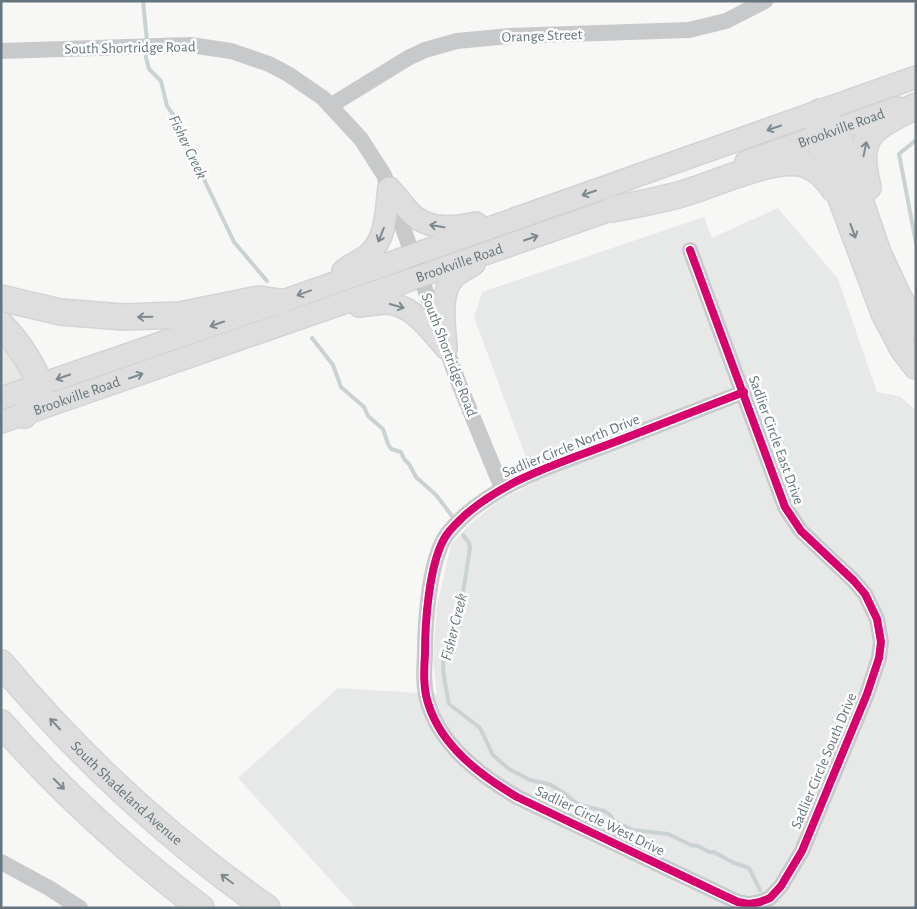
<svg xmlns="http://www.w3.org/2000/svg" width="917" height="909" font-family="'Alegreya Sans',sans-serif">
<style>
.built{fill:#e7e8e8}
.green{fill:#e6e8e4}
.lines{fill:none;stroke-linecap:round;stroke-linejoin:round}
.stream{stroke:#cad2d4;stroke-width:4}
.major-casing{stroke:#d2d3d3;stroke-width:24}
.highway-casing{stroke:#d3d4d4;stroke-width:28}
.minor{stroke:#c8c9ca;stroke-width:16}
.major{stroke:#dedede;stroke-width:21}
.highway{stroke:#dedede;stroke-width:25}
.cycleway-casing{stroke:#fff;stroke-width:11}
.cycleway{stroke:#d6006c;stroke-width:8}
.oneway{stroke:#7e8a90}
.labels{text-anchor:middle;dominant-baseline:central;stroke-width:5;stroke-linejoin:round;paint-order:stroke}
.street-label{font-size:15px;fill:#66757d;stroke:#fff}
.water-label{font-size:16px;font-style:italic;fill:#667a7f;stroke:#fff}
</style>
<rect width="100%" height="100%" fill="#f7f7f6"/>
<path class="built" d="M778,208L838,279L877,392L899,396L916,410V908H356L238,778L338,688L437,694L433,661L437,605L451,545L469,525L497,502L535,482L474,317L482,292L704,217L712,238Z"/>
<path class="green" d="M1,339L21,367L23,382L1,389Z"/>
<g class="lines">
<path class="stream" d="M143,1L147,41
M146,51V58L149,69L161,81L167,106L179,123L184,134L189,157L200,171L234,242L267,281
M916,140L899,154L916,243
M312,338L333,365L341,387L364,407L368,416L383,429L388,444L391,449L401,452L404,459L409,464L416,477L436,495L452,516
M463,535L469,543L470,548L459,618C456,630 448,639 445,651C440,667 446,687 449,704L480,728L493,755L509,769L530,780L549,784L566,794L572,800L580,805L604,811L609,814L614,821L633,830L668,834L691,845L698,846L709,852H714L732,862L749,868L760,890"/>
<defs>
<g id="major">
<path id="s1" d="M746,162L897,108"/>
<path d="M389,188C396,195 401,202 407,209C424,230 452,229 476,223"/>
<path d="M343,271C351,264 361,261 369,254C387,237 386,210 389,188"/>
<path d="M359,306C367,305 375,304 383,303C411,302 429,329 446,348"/>
<path d="M446,348C445,327 438,295 454,277C460,272 468,268 474,264"/>
<path d="M1,398L280,302L916,77"/>
<path id="s2" d="M1,422L628,204"/>
</g>
<g id="highway">
<path d="M820,112L818,137L884,313L903,349L916,366"/>
<path d="M820,112L836,130L878,253L899,298L916,326"/>
<path d="M868,187C854,134 873,128 916,106"/>
<path d="M613,209C638,204 663,200 688,192C717,183 770,159 798,163C814,165 825,176 834,189"/>
<path d="M1,298L60,312L123,317L180,315L259,299L280,302"/>
<path d="M1,325C13,337 46,379 39,396C36,403 28,409 24,415"/>
<path id="s3" d="M1,663C79,756 167,838 267,908"/>
<path d="M1,723C61,792 129,853 201,908"/>
</g>
</defs>
<use href="#major" class="major-casing"/>
<use href="#highway" class="highway-casing"/>
<path class="minor" d="M1,51L190,45L231,51L269,64L288,74L323,98L361,139L384,175L459,384L502,488
M330,106L408,58L425,50L457,41L510,36L689,30L726,21L765,1
M690,250L785,507L801,531L854,581L865,594L877,619L881,642L879,658L867,694L802,851L781,886L770,898L760,902L749,904L738,902L725,896L517,797C480,775 441,746 428,703C423,687 424,670 425,654C425,622 429,566 444,539C449,530 457,523 464,516C508,477 566,461 620,440C661,424 703,408 744,392
M1,862L49,888L80,908"/>
<use href="#major" class="major"/>
<use href="#highway" class="highway"/>
<defs>
<path id="cycleway" d="M690,250L785,507L801,531L854,581L865,594L877,619L881,642L879,658L867,694L802,851L781,886L770,898L760,902L749,904L738,902L725,896L517,797C480,775 441,746 428,703C423,687 424,670 425,654C425,622 429,566 444,539C449,530 457,523 464,516C508,477 566,461 620,440C661,424 703,408 744,392"/>
</defs>
<use href="#cycleway" class="cycleway-casing"/>
<use href="#cycleway" class="cycleway"/>
</g>
<defs><path id="oneway-shaft" d="M-6 0H5M1.5-3L5.5 0L1.5 3" fill="none" stroke-width="1.6" stroke-linecap="round" stroke-linejoin="round" transform="scale(1.25)"/></defs>
<g class="oneway">
<use href="#oneway-shaft" transform="translate(774 128) rotate(161)"/>
<use href="#oneway-shaft" transform="translate(865 149) rotate(-78)"/>
<use href="#oneway-shaft" transform="translate(589 193) rotate(161)"/>
<use href="#oneway-shaft" transform="translate(437 226) rotate(-170)"/>
<use href="#oneway-shaft" transform="translate(853 231) rotate(70)"/>
<use href="#oneway-shaft" transform="translate(381 235) rotate(112)"/>
<use href="#oneway-shaft" transform="translate(531 238) rotate(-19)"/>
<use href="#oneway-shaft" transform="translate(304 293) rotate(160)"/>
<use href="#oneway-shaft" transform="translate(397 306) rotate(16)"/>
<use href="#oneway-shaft" transform="translate(145 317) rotate(179)"/>
<use href="#oneway-shaft" transform="translate(217 324) rotate(161)"/>
<use href="#oneway-shaft" transform="translate(136 376) rotate(-19)"/>
<use href="#oneway-shaft" transform="translate(63 377) rotate(161)"/>
<use href="#oneway-shaft" transform="translate(55 724) rotate(-133)"/>
<use href="#oneway-shaft" transform="translate(59 784) rotate(45)"/>
<use href="#oneway-shaft" transform="translate(227 879) rotate(-143)"/>
</g>
<g class="labels">
<g class="street-label">
<text transform="translate(542 36) rotate(-2)">Orange Street</text>
<text transform="translate(130 48) rotate(-1)">South Shortridge Road</text>
<text stroke="none"><textPath href="#s1" startOffset="101">Brookville Road</textPath></text>
<text stroke="none"><textPath href="#s2" startOffset="485">Brookville Road</textPath></text>
<text transform="translate(449 355) rotate(69)">South Shortridge Road</text>
<text stroke="none"><textPath href="#s2" startOffset="80">Brookville Road</textPath></text>
<text transform="translate(776 440) rotate(70)">Sadlier Circle East Drive</text>
<text transform="translate(571 446) rotate(-22)">Sadlier Circle North Drive</text>
<text transform="translate(824 761) rotate(-67)">Sadlier Circle South Drive</text>
<text stroke="none"><textPath href="#s3" startOffset="181">South Shadeland Avenue</textPath></text>
<text transform="translate(600 821) rotate(26)">Sadlier Circle West Drive</text>
</g>
<g class="water-label">
<text transform="translate(188 147) rotate(64)">Fisher Creek</text>
<text transform="translate(454 627) rotate(-76)">Fisher Creek</text>
</g>
</g>
<rect width="917" height="909" fill="none" stroke="#66757d" stroke-width="5"/>
</svg>
